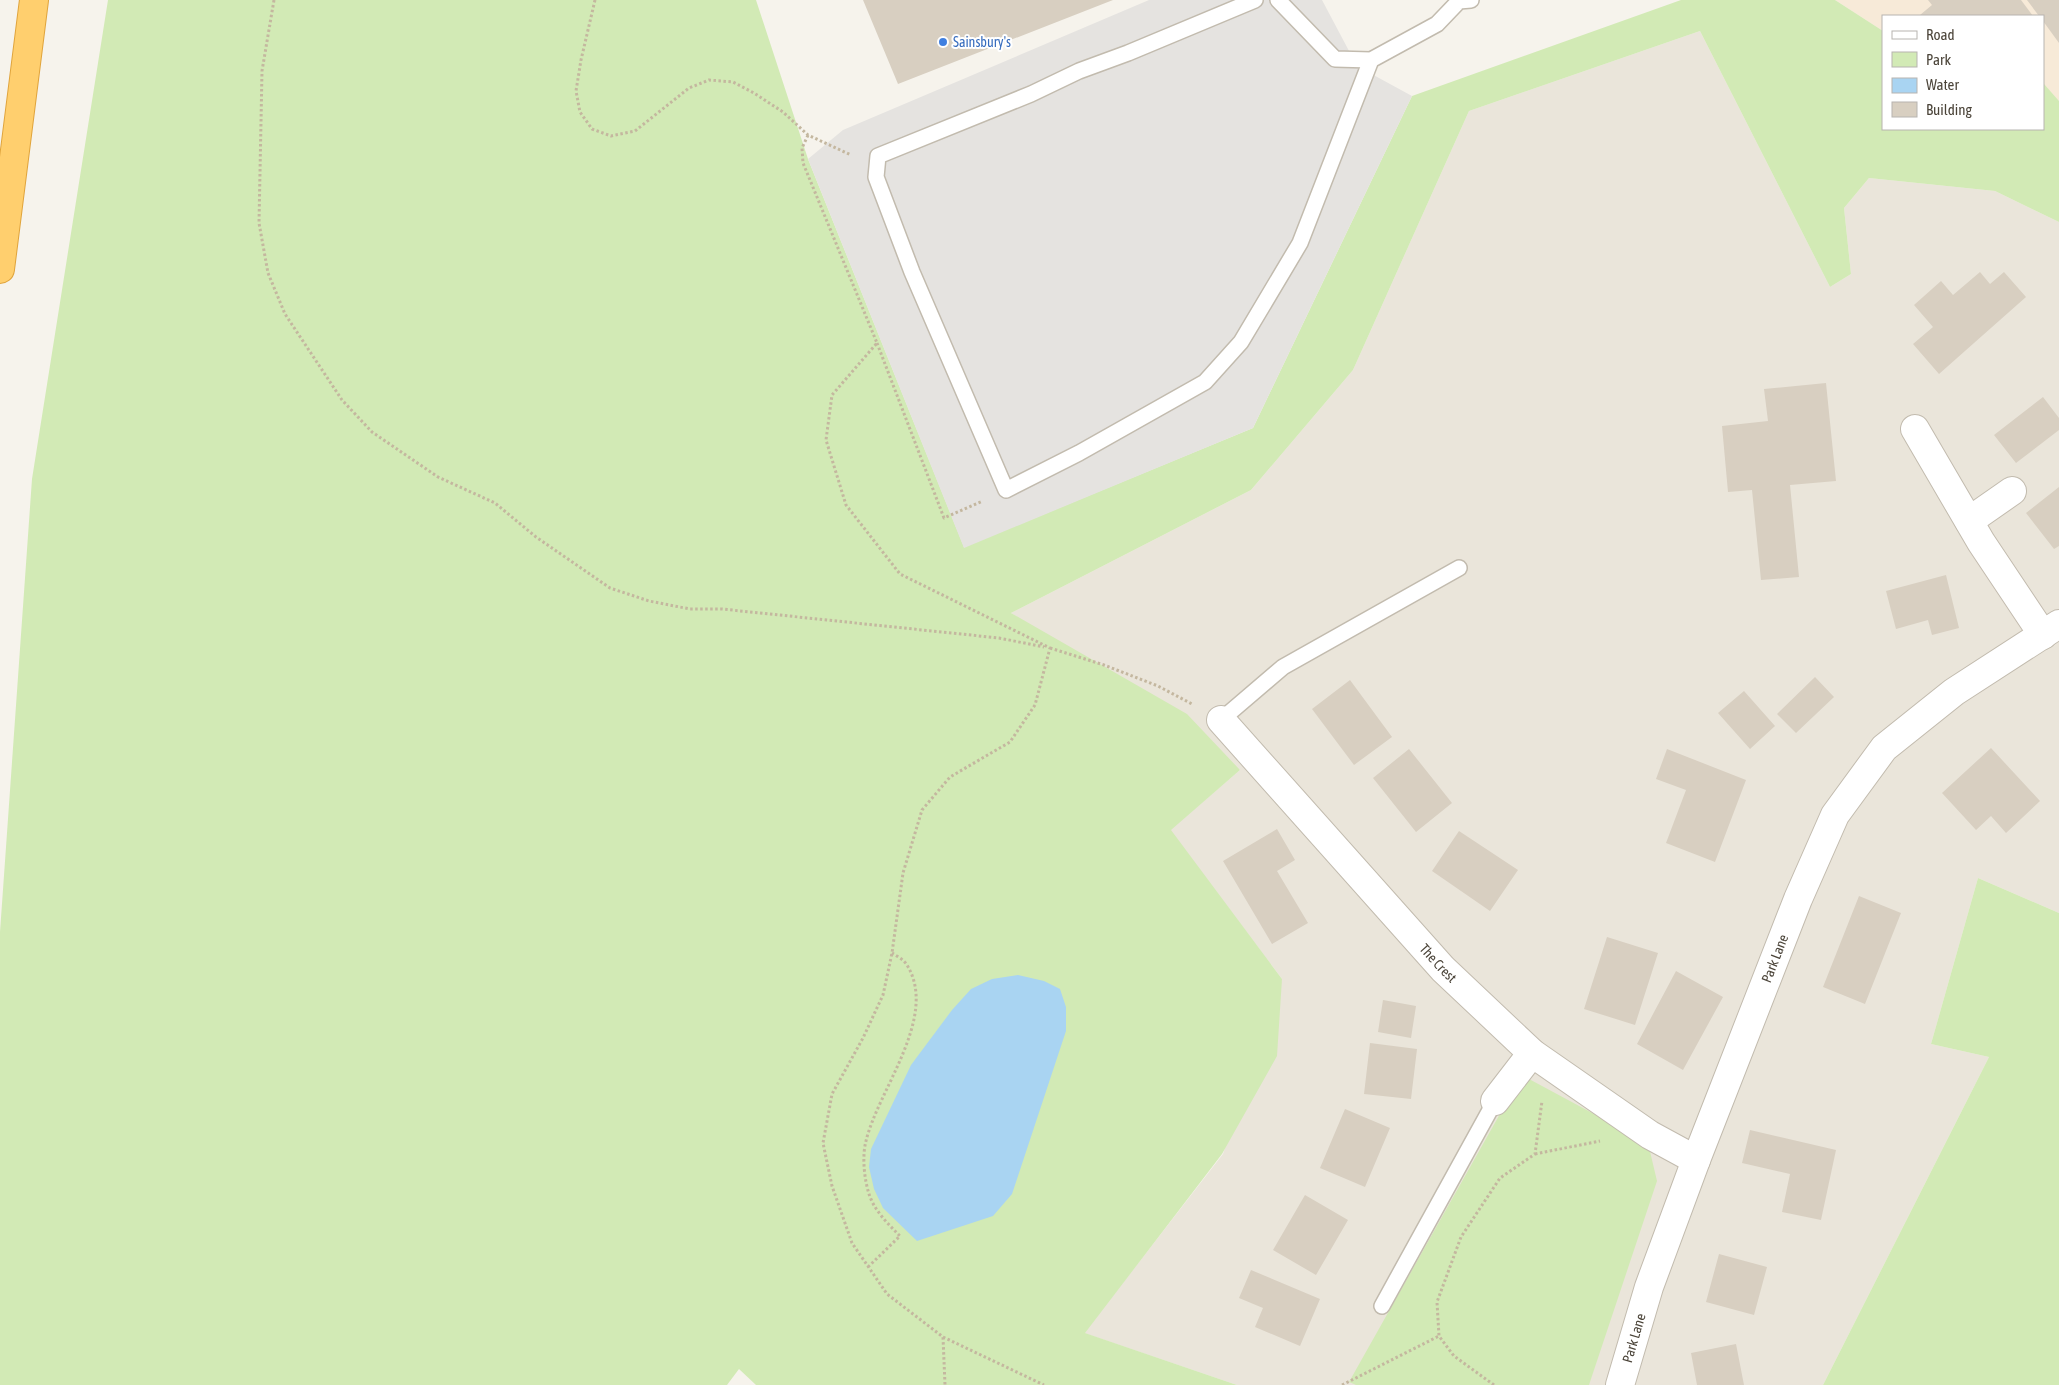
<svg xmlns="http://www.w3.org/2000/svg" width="2059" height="1385" font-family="'Asap Condensed',sans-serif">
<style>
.residential{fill:#eae5da}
.commercial{fill:#f7ead8}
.green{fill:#d2eab5}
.parking{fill:#e5e3e0}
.water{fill:#a9d4f2}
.building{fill:#d8cfc1}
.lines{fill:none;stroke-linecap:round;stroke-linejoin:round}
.service-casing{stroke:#c2bbae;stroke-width:18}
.minor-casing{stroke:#c2bbae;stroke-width:30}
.motorway-casing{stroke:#e0a43c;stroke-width:30}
.path{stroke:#c4b79f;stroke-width:3;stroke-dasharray:2.5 2.5;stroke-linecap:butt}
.service{stroke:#fff;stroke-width:15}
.minor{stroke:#fff;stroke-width:28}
.motorway{stroke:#ffcf6e;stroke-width:28}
.shop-dot{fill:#3f7fe0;stroke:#fff;stroke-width:2}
.labels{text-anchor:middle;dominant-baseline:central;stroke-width:4;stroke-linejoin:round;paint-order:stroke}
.shop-label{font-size:14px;fill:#366cbe;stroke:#fff;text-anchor:start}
.street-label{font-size:14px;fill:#4b4439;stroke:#fff}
</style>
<rect width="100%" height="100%" fill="#f6f3ec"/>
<path class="residential" d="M1700,31L1830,287L1851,274L1844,208L1869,178L1995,191L2059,222V913L1978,878L1931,1044L1989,1057L1823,1385H1237L1084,1333L1223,1154L1282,979L1170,830L1240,770L1011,613L1251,490L1353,370L1469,111Z"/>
<path class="commercial" d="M1835,0H2059V101L2043,84V16H1883V31Z"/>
<path class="green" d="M108,0H756L808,159L964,547L1253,428L1412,96L1681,0H1835L1883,31V129H2043V84H2044L2059,101V222L1995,191L1869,178L1844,208L1851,274L1830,287L1700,31L1469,111L1353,370L1251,490L1011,613L1187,714L1240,770L1171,830L1282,979L1277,1056L1222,1154L1085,1333L1237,1385H756L739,1369L727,1385H0V932L32,479Z
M1978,878L2059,913V1385H1823L1989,1057L1931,1044Z
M1529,1079L1648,1143L1657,1181L1589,1385H1356L1349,1382L1505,1105Z"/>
<path class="parking" d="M1149,0H1322L1357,66L1412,96L1253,428L964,548L808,159L843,130Z"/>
<path class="water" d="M1018,975L1044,981L1060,989L1066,1007V1031L1012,1194L993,1216L917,1241L883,1208L874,1189L869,1167L871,1149L911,1065L952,1010L971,989L992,979Z"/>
<path class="building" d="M863,0H1113L898,84Z
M1928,0H2021L2033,16H1921L1920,15L1932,5Z
M2027,0H2059V43L2043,21V16H2039Z
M1980,272L1990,284L2004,272L2026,297L1939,374L1913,344L1933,327L1914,305L1941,281L1953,295Z
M1826,383L1836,481L1790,485L1799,577L1761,580L1752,490L1728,492L1722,426L1768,421L1764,389Z
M2043,397L2059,418V430L2016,463L1994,435Z
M2059,487V546L2054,549L2026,513Z
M1946,575L1959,628L1932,635L1928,620L1896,629L1886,591Z
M1815,677L1834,697L1796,733L1777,714Z
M1350,680L1392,737L1354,765L1312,709Z
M1744,691L1775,726L1750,749L1718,713Z
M1991,748L2040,801L2006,833L1991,816L1976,830L1942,793Z
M1409,749L1452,803L1416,832L1373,778Z
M1667,749L1746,780L1715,862L1666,843L1686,790L1656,779Z
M1277,829L1295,860L1277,871L1308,923L1272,944L1223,861Z
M1459,831L1518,870L1490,911L1432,871Z
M1859,896L1901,913L1865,1004L1823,987Z
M1607,937L1658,953L1635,1025L1584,1009Z
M1676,971L1723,997L1683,1070L1637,1044Z
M1383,1000L1416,1006L1411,1038L1378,1032Z
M1370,1043L1417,1049L1411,1099L1364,1094Z
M1345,1109L1390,1128L1365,1187L1320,1168Z
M1750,1130L1836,1150L1821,1220L1782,1212L1790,1174L1742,1163Z
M1305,1195L1348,1220L1316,1275L1273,1250Z
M1719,1254L1767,1267L1754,1315L1706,1302Z
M1251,1270L1320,1299L1300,1346L1255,1327L1263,1308L1239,1298Z
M1736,1344L1744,1385H1697L1691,1353Z"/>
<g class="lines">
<defs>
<path id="service" d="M1255,0L1128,53L1079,71L1031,94L878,156L876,177L912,272L1006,490L1079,453L1205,382L1241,342L1300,243L1371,60
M1278,0L1335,59L1371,60L1437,24L1459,1L1471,0
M1221,720L1283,667L1459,568
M1382,1306L1495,1101"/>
<g id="minor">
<path d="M1915,429L1981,542L2043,635"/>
<path d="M1969,521L2012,491"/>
<path id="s1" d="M1221,720L1443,969L1532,1053L1650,1135L1696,1160"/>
<path d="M1495,1101L1532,1053"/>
<path id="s2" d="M1620,1385L1649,1287L1696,1160L1798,899L1835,815L1884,748L1954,692L2059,624"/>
</g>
<path id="motorway" d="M0,269L34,0"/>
</defs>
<use href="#service" class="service-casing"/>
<use href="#minor" class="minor-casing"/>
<use href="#motorway" class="motorway-casing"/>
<path class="path" d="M274,0L262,71L259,223L268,273L285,314L342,400L372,432L438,477L495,503L536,537L610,588L649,601L690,609H722L999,638L1044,647
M595,0L581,60L576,91L580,112L592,129L611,136L635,131L689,88L709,80L733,82L754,93L783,112L808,135L851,155
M808,135L802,148L803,163L877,343L832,395L826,440L846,505L900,574L1050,648L1035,705L1010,742L950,777L922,810L903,873L892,953L883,995L863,1038L832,1094L823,1143L832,1186L852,1243L887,1294L943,1337L945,1385
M877,343L944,518L983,501
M1050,648L1104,665L1158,686L1192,704
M1535,1154L1600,1141
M868,1267L900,1236C888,1224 874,1210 869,1194C864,1178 862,1156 866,1141C878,1090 939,1017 907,965C904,960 897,956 892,953
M943,1337L1044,1385
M1342,1385L1439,1336
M1494,1385L1454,1356L1439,1336L1437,1302L1461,1237L1500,1178L1535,1154L1542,1101"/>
<use href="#service" class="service"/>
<use href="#minor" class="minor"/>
<use href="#motorway" class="motorway"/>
</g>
<circle class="shop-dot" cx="943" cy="42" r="5"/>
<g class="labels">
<g class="shop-label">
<text x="953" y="42">Sainsbury's</text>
</g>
<g class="street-label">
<text stroke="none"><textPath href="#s2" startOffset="454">Park Lane</textPath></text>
<text stroke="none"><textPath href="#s1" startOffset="326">The Crest</textPath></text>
<text stroke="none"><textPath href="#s2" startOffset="49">Park Lane</textPath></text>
</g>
</g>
<rect x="1882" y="15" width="162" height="115" fill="#ffffff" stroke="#b7b4b0"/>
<rect x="1892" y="31" width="25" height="8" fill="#ffffff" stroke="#b7b4b0"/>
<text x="1926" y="40" font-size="15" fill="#4b4439">Road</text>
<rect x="1892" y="52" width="25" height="15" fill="#d2eab5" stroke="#b7b4b0"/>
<text x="1926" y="65" font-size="15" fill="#4b4439">Park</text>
<rect x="1892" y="78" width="25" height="15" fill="#a9d4f2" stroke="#b7b4b0"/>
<text x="1926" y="90" font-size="15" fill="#4b4439">Water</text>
<rect x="1892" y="102" width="25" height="15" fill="#d8cfc1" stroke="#b7b4b0"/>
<text x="1926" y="115" font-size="15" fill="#4b4439">Building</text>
</svg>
